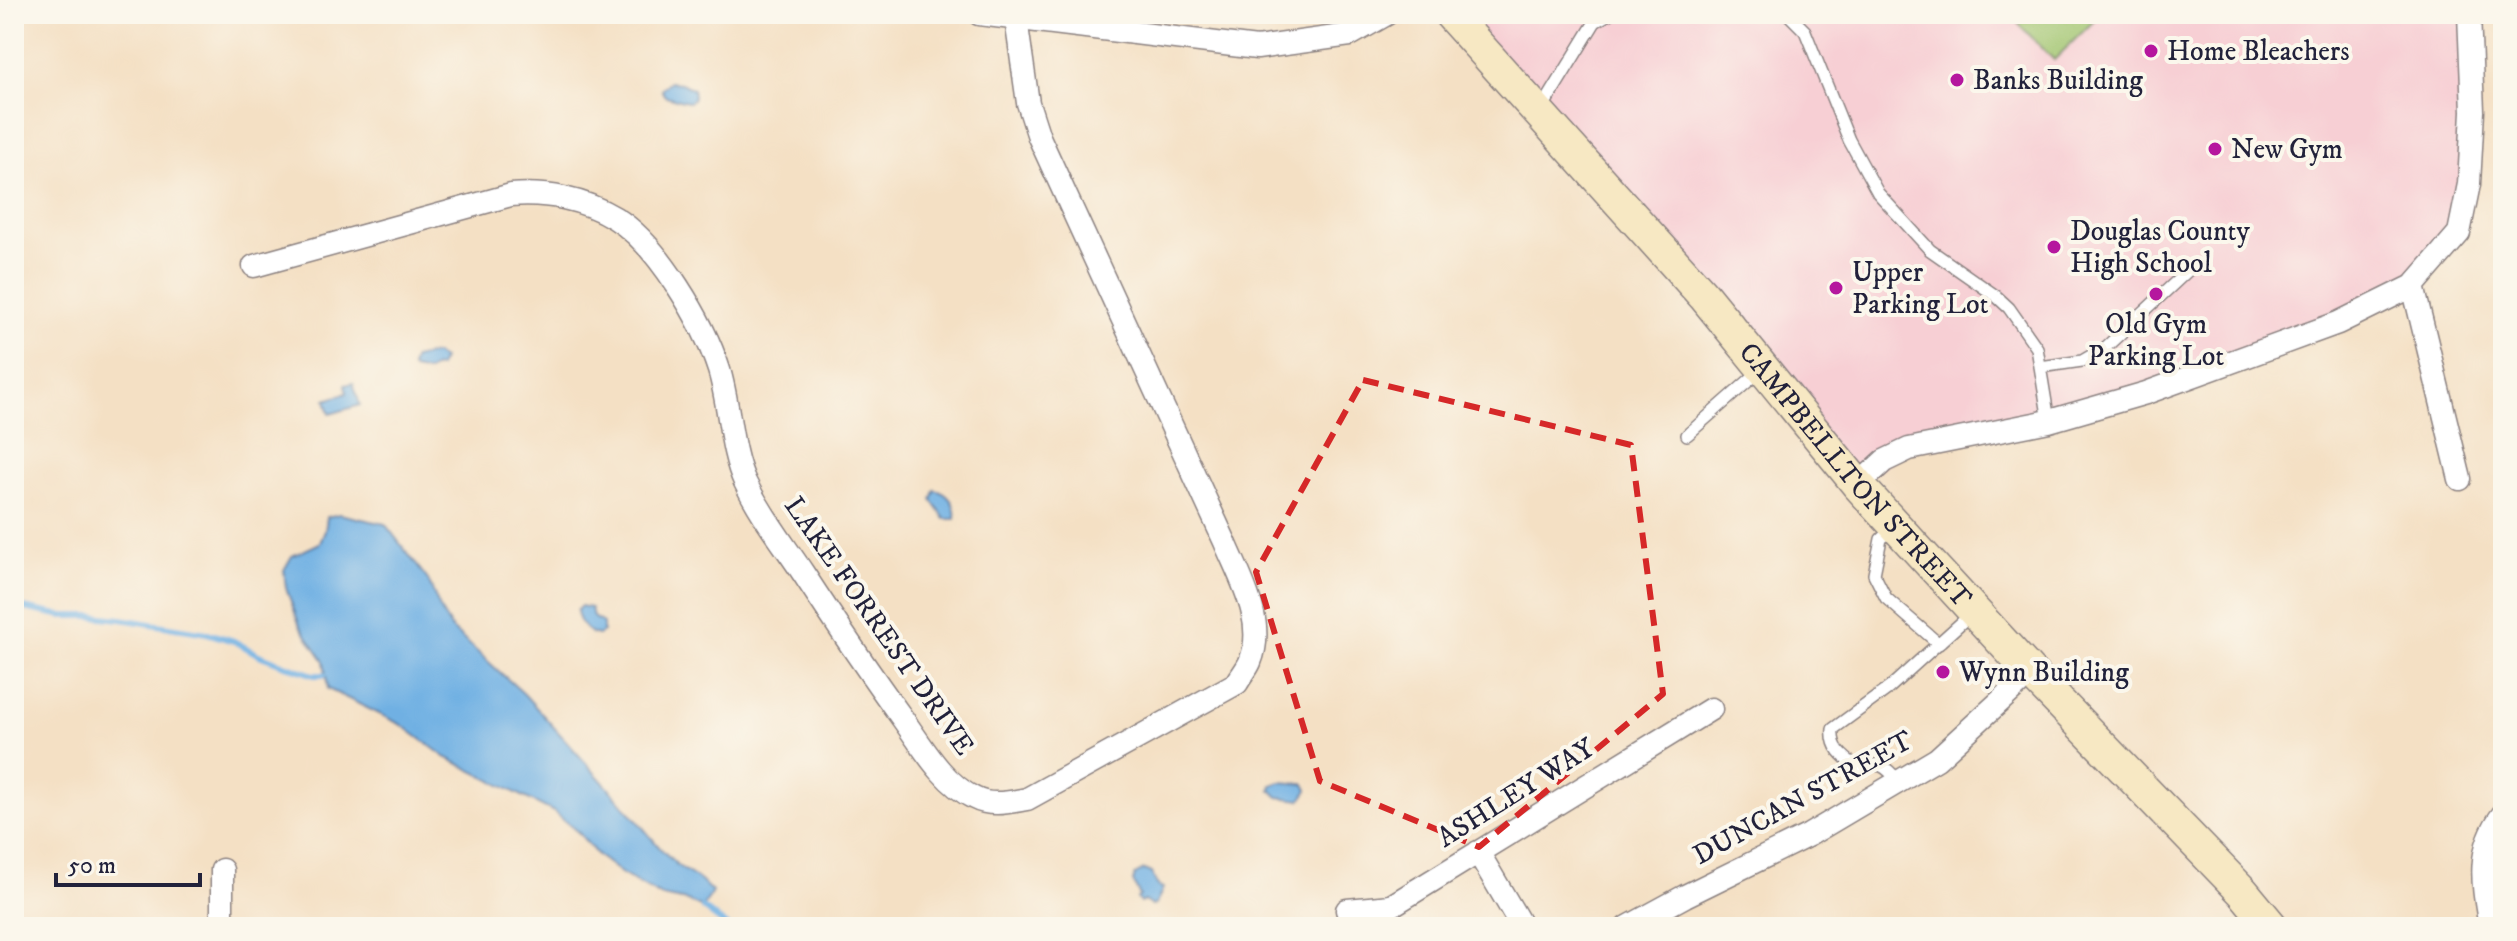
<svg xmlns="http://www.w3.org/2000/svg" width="2517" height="941" font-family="'IM FELL DW Pica',serif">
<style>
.built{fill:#f7cfd4}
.park{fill:#a1c56f;stroke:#627455;stroke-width:2}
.water{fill:#6fb0e3;stroke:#48698f;stroke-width:2}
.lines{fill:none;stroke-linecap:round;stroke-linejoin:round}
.stream{stroke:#6fb0e3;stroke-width:6}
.lane-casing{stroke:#8b8180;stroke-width:14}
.street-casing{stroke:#8b8180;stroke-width:25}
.secondary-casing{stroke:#8b8180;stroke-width:35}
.lane{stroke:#fff;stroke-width:11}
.street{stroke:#fff;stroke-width:22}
.secondary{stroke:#f7e8c3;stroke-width:32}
.marked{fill:none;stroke:#d62828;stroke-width:6;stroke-dasharray:16 10;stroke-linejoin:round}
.poi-dot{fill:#b5179e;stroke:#fbf7ec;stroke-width:3}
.labels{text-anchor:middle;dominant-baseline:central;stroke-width:8;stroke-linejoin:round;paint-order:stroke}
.poi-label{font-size:28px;fill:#22223b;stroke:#fbf7ec;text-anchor:start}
.street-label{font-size:28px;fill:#22223b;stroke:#fbf7ec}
</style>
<rect width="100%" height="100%" fill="#fbf7ec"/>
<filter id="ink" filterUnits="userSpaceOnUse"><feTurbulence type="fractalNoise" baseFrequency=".0125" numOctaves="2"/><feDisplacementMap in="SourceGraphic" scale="16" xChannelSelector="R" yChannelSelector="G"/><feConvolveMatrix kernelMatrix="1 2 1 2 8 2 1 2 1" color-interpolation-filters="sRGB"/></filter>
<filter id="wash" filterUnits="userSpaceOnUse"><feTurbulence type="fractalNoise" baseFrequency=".006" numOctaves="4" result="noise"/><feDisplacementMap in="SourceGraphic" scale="32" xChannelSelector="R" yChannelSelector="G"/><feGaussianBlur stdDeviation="1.8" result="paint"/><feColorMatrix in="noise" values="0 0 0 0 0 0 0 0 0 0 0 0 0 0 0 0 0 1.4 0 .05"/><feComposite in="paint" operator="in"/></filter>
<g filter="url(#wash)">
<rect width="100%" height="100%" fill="#f4e0c4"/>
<path class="built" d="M1450,14H2469L2459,233L2413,286L2249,354L1909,449L1858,485Z"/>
<path class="park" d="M2009,14H2101L2054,60Z"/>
<path class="water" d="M669,82L681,83L693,89L694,98L689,102C685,102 669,97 664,95L661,89Z
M435,354L443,359L439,367L433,368L428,372L413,369L411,366L414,358Z
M353,383L360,405L330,414L326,400L347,393L345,385Z
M935,490C949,493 957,505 955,519H945L932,500Z
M339,514L385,524L428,580L441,611L452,629L524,694L629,811L660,848L678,866L701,881L712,892L703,908L687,901L661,896L622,874L597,855L579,833L554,812L445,757L402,725L328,689L324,661L300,626L286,588L284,570L292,556L320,543L325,531L327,517Z
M581,606L591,608L593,617L603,623V632L598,635C586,633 578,622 577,610Z
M1280,782L1305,784L1308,790L1301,800L1278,797L1271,790L1272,785Z
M1144,870L1151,873L1158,886L1163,888L1156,904L1152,906L1144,901L1140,903L1137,898L1140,896L1133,882L1135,875Z"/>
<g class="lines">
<path class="stream" d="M14,606L63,616H93L121,619L207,633L234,641L259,655L285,665L314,675H324
M703,908L728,927"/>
</g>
</g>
<g filter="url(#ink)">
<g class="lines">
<defs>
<path id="lane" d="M1788,14L1805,31L1849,140L1878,193L1930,250L1996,296L2009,308L2037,348L2049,421
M1541,110L1595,22L1609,14
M2040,367L2082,361L2106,347L2194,265
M1687,435L1762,369
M1892,529L1881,539L1874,574L1886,598L1939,644
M1899,782C1883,763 1881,763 1857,767C1842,756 1831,748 1833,729L1889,688L1971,614"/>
<path id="street" d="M979,14L1257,48L1350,35L1387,14
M254,266L511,195C546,192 584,199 615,218C658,244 704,323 719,370C730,406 730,450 745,482C761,515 783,543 803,573C835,622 868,671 902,718C923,747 942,782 974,798C991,807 1009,802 1027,799L1237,683C1241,676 1247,669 1250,662C1267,623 1240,578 1225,542L1039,137L1028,103L1016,19
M2413,286L2460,479
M1858,485L1884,461L1909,449L2049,421L2146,393L2338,323L2413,286L2459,233L2469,184L2473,111L2469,14
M1478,852L1522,927
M1347,910L1391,906L1711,709
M222,927V870
M1628,927L1685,896L1809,835L1937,759L2031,673
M2490,927C2483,885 2475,851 2503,814"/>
<g id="secondary">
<path id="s1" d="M1450,14L1704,296L1858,485L2031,673L2243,892L2272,927"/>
</g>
</defs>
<use href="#lane" class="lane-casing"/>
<use href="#street" class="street-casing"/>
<use href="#secondary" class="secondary-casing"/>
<use href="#lane" class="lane"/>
<use href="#street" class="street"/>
<use href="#secondary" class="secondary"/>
</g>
</g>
<path class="marked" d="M1363,380L1631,445L1663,694L1479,847L1320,781L1256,572Z"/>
<g class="poi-dot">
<circle cx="2151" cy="51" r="8"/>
<circle cx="1957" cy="80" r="8"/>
<circle cx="2215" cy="149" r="8"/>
<circle cx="2054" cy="247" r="8"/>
<circle cx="1836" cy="288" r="8"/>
<circle cx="2156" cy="294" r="8"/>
<circle cx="1943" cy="672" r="8"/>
</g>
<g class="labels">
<g class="poi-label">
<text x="2167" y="51">Home Bleachers</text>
<text x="1973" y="80">Banks Building</text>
<text x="2231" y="149">New Gym</text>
<text x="2070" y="231">Douglas County<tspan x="2070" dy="32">High School</tspan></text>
<text x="1852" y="272">Upper<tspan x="1852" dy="32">Parking Lot</tspan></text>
<text x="2156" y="324" text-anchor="middle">Old Gym<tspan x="2156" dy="32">Parking Lot</tspan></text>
<text x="1959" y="672">Wynn Building</text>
</g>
<g class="street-label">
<text stroke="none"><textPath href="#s1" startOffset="614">CAMPBELLTON STREET</textPath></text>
<text transform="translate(879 626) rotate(55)">LAKE FORREST DRIVE</text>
<text transform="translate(1516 793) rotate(-32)">ASHLEY WAY</text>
<text transform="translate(1803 798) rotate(-29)">DUNCAN STREET</text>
</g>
</g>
<rect width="2517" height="941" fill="none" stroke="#fbf7ec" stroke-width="48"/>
<path d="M56 873v12h144v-12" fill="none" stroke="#22223b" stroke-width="4"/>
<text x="68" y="873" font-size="24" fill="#22223b" stroke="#fbf7ec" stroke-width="6" paint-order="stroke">50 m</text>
</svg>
